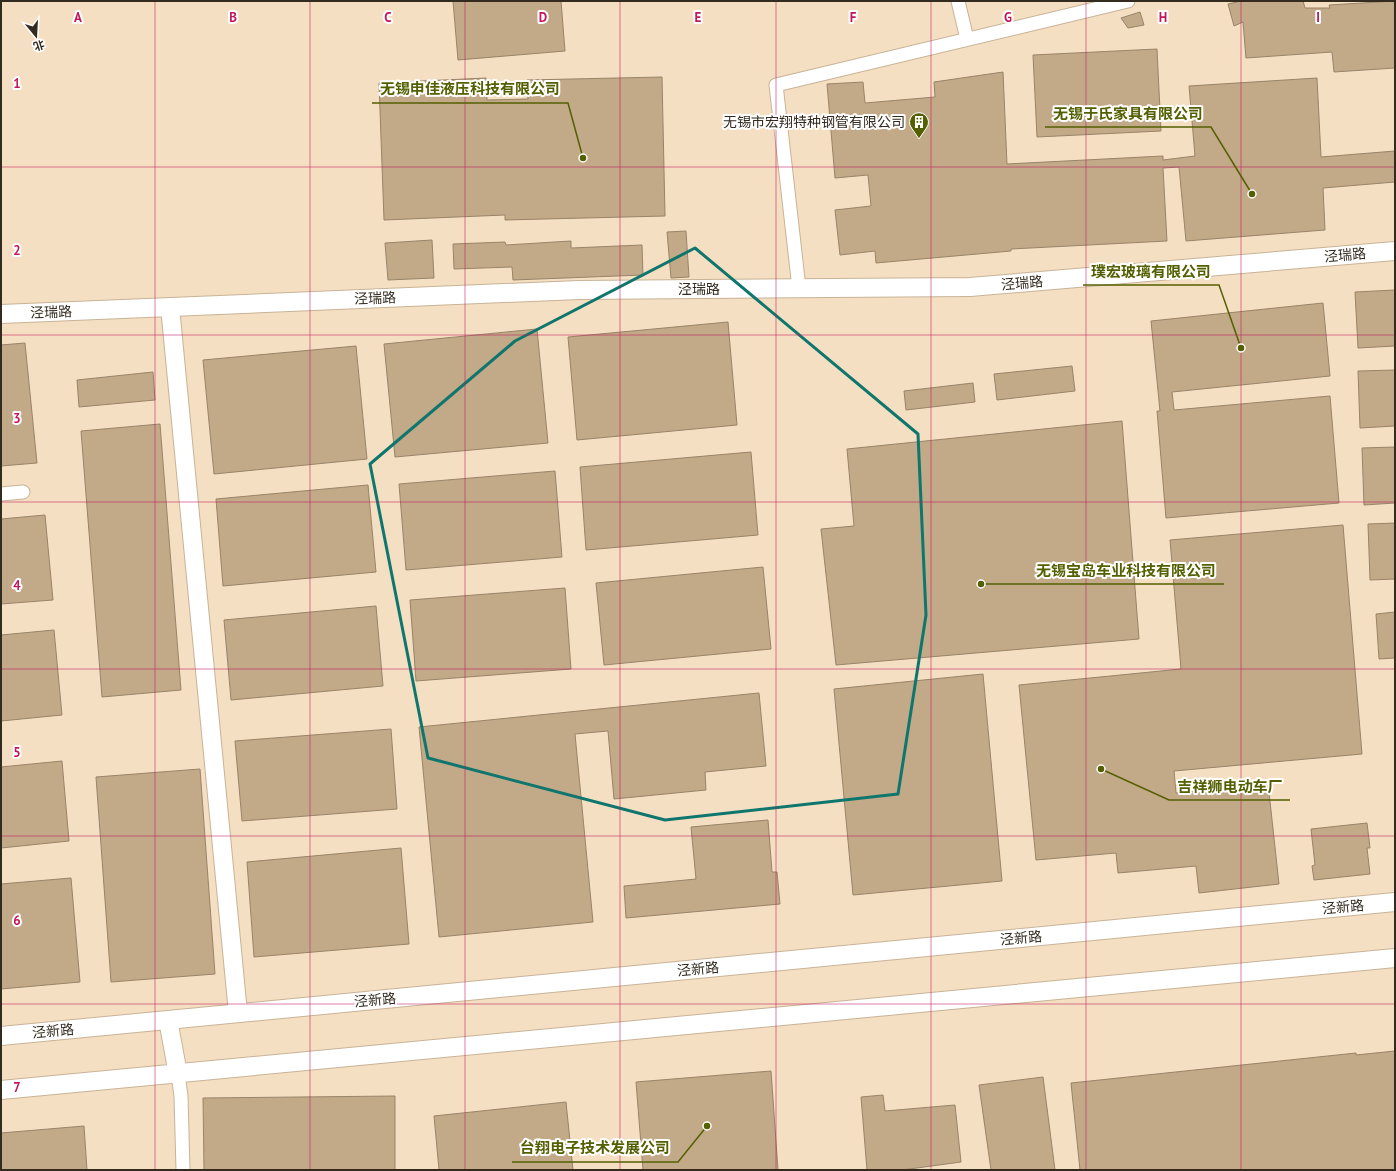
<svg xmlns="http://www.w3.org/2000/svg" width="1396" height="1171" font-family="'PT Sans','Noto Sans SC',sans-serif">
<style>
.building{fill:#c2a988;stroke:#988469}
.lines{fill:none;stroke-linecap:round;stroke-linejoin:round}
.street-casing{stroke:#c8b397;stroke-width:15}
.secondary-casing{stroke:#c8b397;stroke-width:20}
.street{stroke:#fff;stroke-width:13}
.secondary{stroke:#fff;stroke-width:18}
.marked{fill:none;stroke:#0f766e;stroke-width:3;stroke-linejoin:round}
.grid{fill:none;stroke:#c2185b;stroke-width:1;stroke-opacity:0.55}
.labels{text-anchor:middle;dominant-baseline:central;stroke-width:4;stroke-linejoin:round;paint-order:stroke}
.poi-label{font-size:14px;fill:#332b1f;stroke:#fff;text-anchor:end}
.street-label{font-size:14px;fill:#332b1f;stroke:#fff}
.grid-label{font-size:13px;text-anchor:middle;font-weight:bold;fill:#c2185b;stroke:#fff;stroke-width:4;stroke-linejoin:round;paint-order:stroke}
.leader{fill:none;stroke:#546000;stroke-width:1.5}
.callout-dot{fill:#546000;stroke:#fff;stroke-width:1.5}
.callout-label{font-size:15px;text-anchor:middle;font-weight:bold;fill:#546000;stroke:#fff;stroke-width:4;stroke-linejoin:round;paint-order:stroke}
</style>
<rect width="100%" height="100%" fill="#f5dfc2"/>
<path class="building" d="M453,1H561L565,51L458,60Z
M1241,1H1303L1305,8H1330L1329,5L1395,1V68L1334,72L1332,52L1246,58L1243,22L1234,26L1228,4Z
M1140,12L1144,25L1128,28L1121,18Z
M1157,49L1161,131L1037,137L1033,55Z
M1003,72L1007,164L1163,156V160L1195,156L1189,86L1317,78L1321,157L1395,151V182L1323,188L1325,230L1186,241L1179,167L1163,168L1167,241L1011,249V251L876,263L875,251L840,255L835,210L871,206L868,175L835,178L827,84L863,82L865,103L935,97L934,82Z
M662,77L665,216L505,220V215L384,220L379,83L486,78L487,100L528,99L527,80Z
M686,231L689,277L671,278L667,232Z
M432,240L434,278L388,280L385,243Z
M571,241V248L642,245L643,275L513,280L512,267L454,269L453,244L505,242L506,245Z
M1395,290V346L1358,348L1355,292Z
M1323,303L1330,376L1172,392L1174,410L1330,396L1339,503L1166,518L1157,411H1160L1151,321Z
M728,322L737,425L577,440L568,337Z
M537,329L548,443L395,457L384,344Z
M25,343L37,463L1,466V345Z
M356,346L367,459L214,474L203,360Z
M1072,366L1075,391L997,400L994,374Z
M1395,370V426L1360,428L1358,371Z
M153,372L155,400L79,407L77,380Z
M973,383L975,402L906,410L904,391Z
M1122,421L1139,639L836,665L821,529L854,526L847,449Z
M160,424L181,690L102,697L81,431Z
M1395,447V503L1364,505L1362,448Z
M751,452L758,535L586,550L580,467Z
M555,471L562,557L406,570L399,484Z
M368,485L376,572L223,586L216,499Z
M45,515L53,600L1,604V519Z
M1395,523V579L1370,580L1368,524Z
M1343,525L1362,754L1174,771L1176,793L1268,783L1279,884L1199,893L1196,866L1118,873L1116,853L1036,860L1019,685L1181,669L1170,540Z
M763,567L771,649L604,665L596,583Z
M565,588L571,669L416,681L410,600Z
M376,606L383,686L231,700L224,620Z
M1395,612V658L1379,659L1376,614Z
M54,630L62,715L1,721V635Z
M983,674L1002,881L853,895L834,689Z
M759,693L766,766L705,772L706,790L614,799L608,731L575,734L593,922L439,937L419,727Z
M391,729L397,809L242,821L235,741Z
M62,761L69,841L1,848V767Z
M200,769L215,974L111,982L96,777Z
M768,820L772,872H777L780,904L626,918L624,886L696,879L691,827Z
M1367,823L1370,848H1367L1370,874L1314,880L1312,866L1315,865L1311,829Z
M401,848L409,944L254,957L247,862Z
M71,878L80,982L1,989V884Z
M1395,1051V1170H1080L1071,1083L1356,1053V1055Z
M771,1071L778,1170H643L636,1082Z
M1043,1077L1055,1170H991L979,1085Z
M883,1095L885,1111L955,1105L961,1162L902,1170H867L861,1097Z
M395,1096V1170H204L203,1098Z
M566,1102L573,1170H439L434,1116Z
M84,1126L87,1170H1V1133Z"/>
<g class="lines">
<defs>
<path id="street" d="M958,1L967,39
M799,288L776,85L1128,1
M1,494L23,492
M178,1074L181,1096L183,1170"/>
<path id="secondary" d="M170,307L238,1013
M1,314L579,290L970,287L1395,251
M168,1020L178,1074
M1,1036L1395,902
M1,1090L1395,958"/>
</defs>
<use href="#street" class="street-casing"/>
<use href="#secondary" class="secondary-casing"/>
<use href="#street" class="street"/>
<use href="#secondary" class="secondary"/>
</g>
<path class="marked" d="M695,248L918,434L926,615L898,794L665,820L428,758L370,464L515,341Z"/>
<path class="grid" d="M155,1V1170M310,1V1170M465,1V1170M620,1V1170M776,1V1170M931,1V1170M1086,1V1170M1241,1V1170M1,167H1395M1,335H1395M1,502H1395M1,669H1395M1,836H1395M1,1004H1395"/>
<defs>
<symbol id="building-pin" viewBox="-11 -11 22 30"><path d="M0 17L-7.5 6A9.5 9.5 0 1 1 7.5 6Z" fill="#546000" stroke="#fff"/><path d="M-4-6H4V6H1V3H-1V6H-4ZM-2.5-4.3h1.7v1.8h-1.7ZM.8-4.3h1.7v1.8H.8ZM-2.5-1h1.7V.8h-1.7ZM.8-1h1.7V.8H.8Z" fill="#fff"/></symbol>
</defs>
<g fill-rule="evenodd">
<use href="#building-pin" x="908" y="111" width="22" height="30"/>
</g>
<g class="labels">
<g class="poi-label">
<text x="905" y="122">无锡市宏翔特种钢管有限公司</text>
</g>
<g class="street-label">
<text transform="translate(1345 255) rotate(-5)">泾瑞路</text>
<text transform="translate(1022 283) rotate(-5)">泾瑞路</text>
<text x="699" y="289">泾瑞路</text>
<text transform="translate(375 298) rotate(-2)">泾瑞路</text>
<text transform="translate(51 312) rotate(-2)">泾瑞路</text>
<text transform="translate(1343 907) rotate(-5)">泾新路</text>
<text transform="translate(1021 938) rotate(-5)">泾新路</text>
<text transform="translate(698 969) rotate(-5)">泾新路</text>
<text transform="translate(375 1000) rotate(-5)">泾新路</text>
<text transform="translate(53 1031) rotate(-5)">泾新路</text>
</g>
</g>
<g class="grid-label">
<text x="78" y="22">A</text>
<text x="233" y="22">B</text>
<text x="388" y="22">C</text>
<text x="543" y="22">D</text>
<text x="698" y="22">E</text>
<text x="853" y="22">F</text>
<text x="1008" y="22">G</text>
<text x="1163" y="22">H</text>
<text x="1318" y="22">I</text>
<text x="17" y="88">1</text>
<text x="17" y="255">2</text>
<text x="17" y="423">3</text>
<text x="17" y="590">4</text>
<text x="17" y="757">5</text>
<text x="17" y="925">6</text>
<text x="17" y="1092">7</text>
</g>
<path class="leader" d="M583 158L568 103H372M1252 194L1211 127H1045M1241 348L1219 285H1083M981 584L1028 584H1224M1101 769L1169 800H1290M707 1126L678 1162H512"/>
<g class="callout-dot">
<circle cx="583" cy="158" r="4"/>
<circle cx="1252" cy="194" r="4"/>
<circle cx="1241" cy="348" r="4"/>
<circle cx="981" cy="584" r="4"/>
<circle cx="1101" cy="769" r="4"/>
<circle cx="707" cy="1126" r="4"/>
</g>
<g class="callout-label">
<text x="470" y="94">无锡申佳液压科技有限公司</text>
<text x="1128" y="119">无锡于氏家具有限公司</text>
<text x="1151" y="277">璞宏玻璃有限公司</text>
<text x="1126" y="576">无锡宝岛车业科技有限公司</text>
<text x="1230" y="792">吉祥狮电动车厂</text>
<text x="595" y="1153">台翔电子技术发展公司</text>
</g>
<rect width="1396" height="1171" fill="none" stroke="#332b1f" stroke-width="4"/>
<g transform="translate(36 36) rotate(162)" stroke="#ffffff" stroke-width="3" paint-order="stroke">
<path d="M0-3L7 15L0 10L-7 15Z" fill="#332b1f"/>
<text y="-6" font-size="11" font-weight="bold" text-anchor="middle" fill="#332b1f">北</text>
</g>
</svg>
